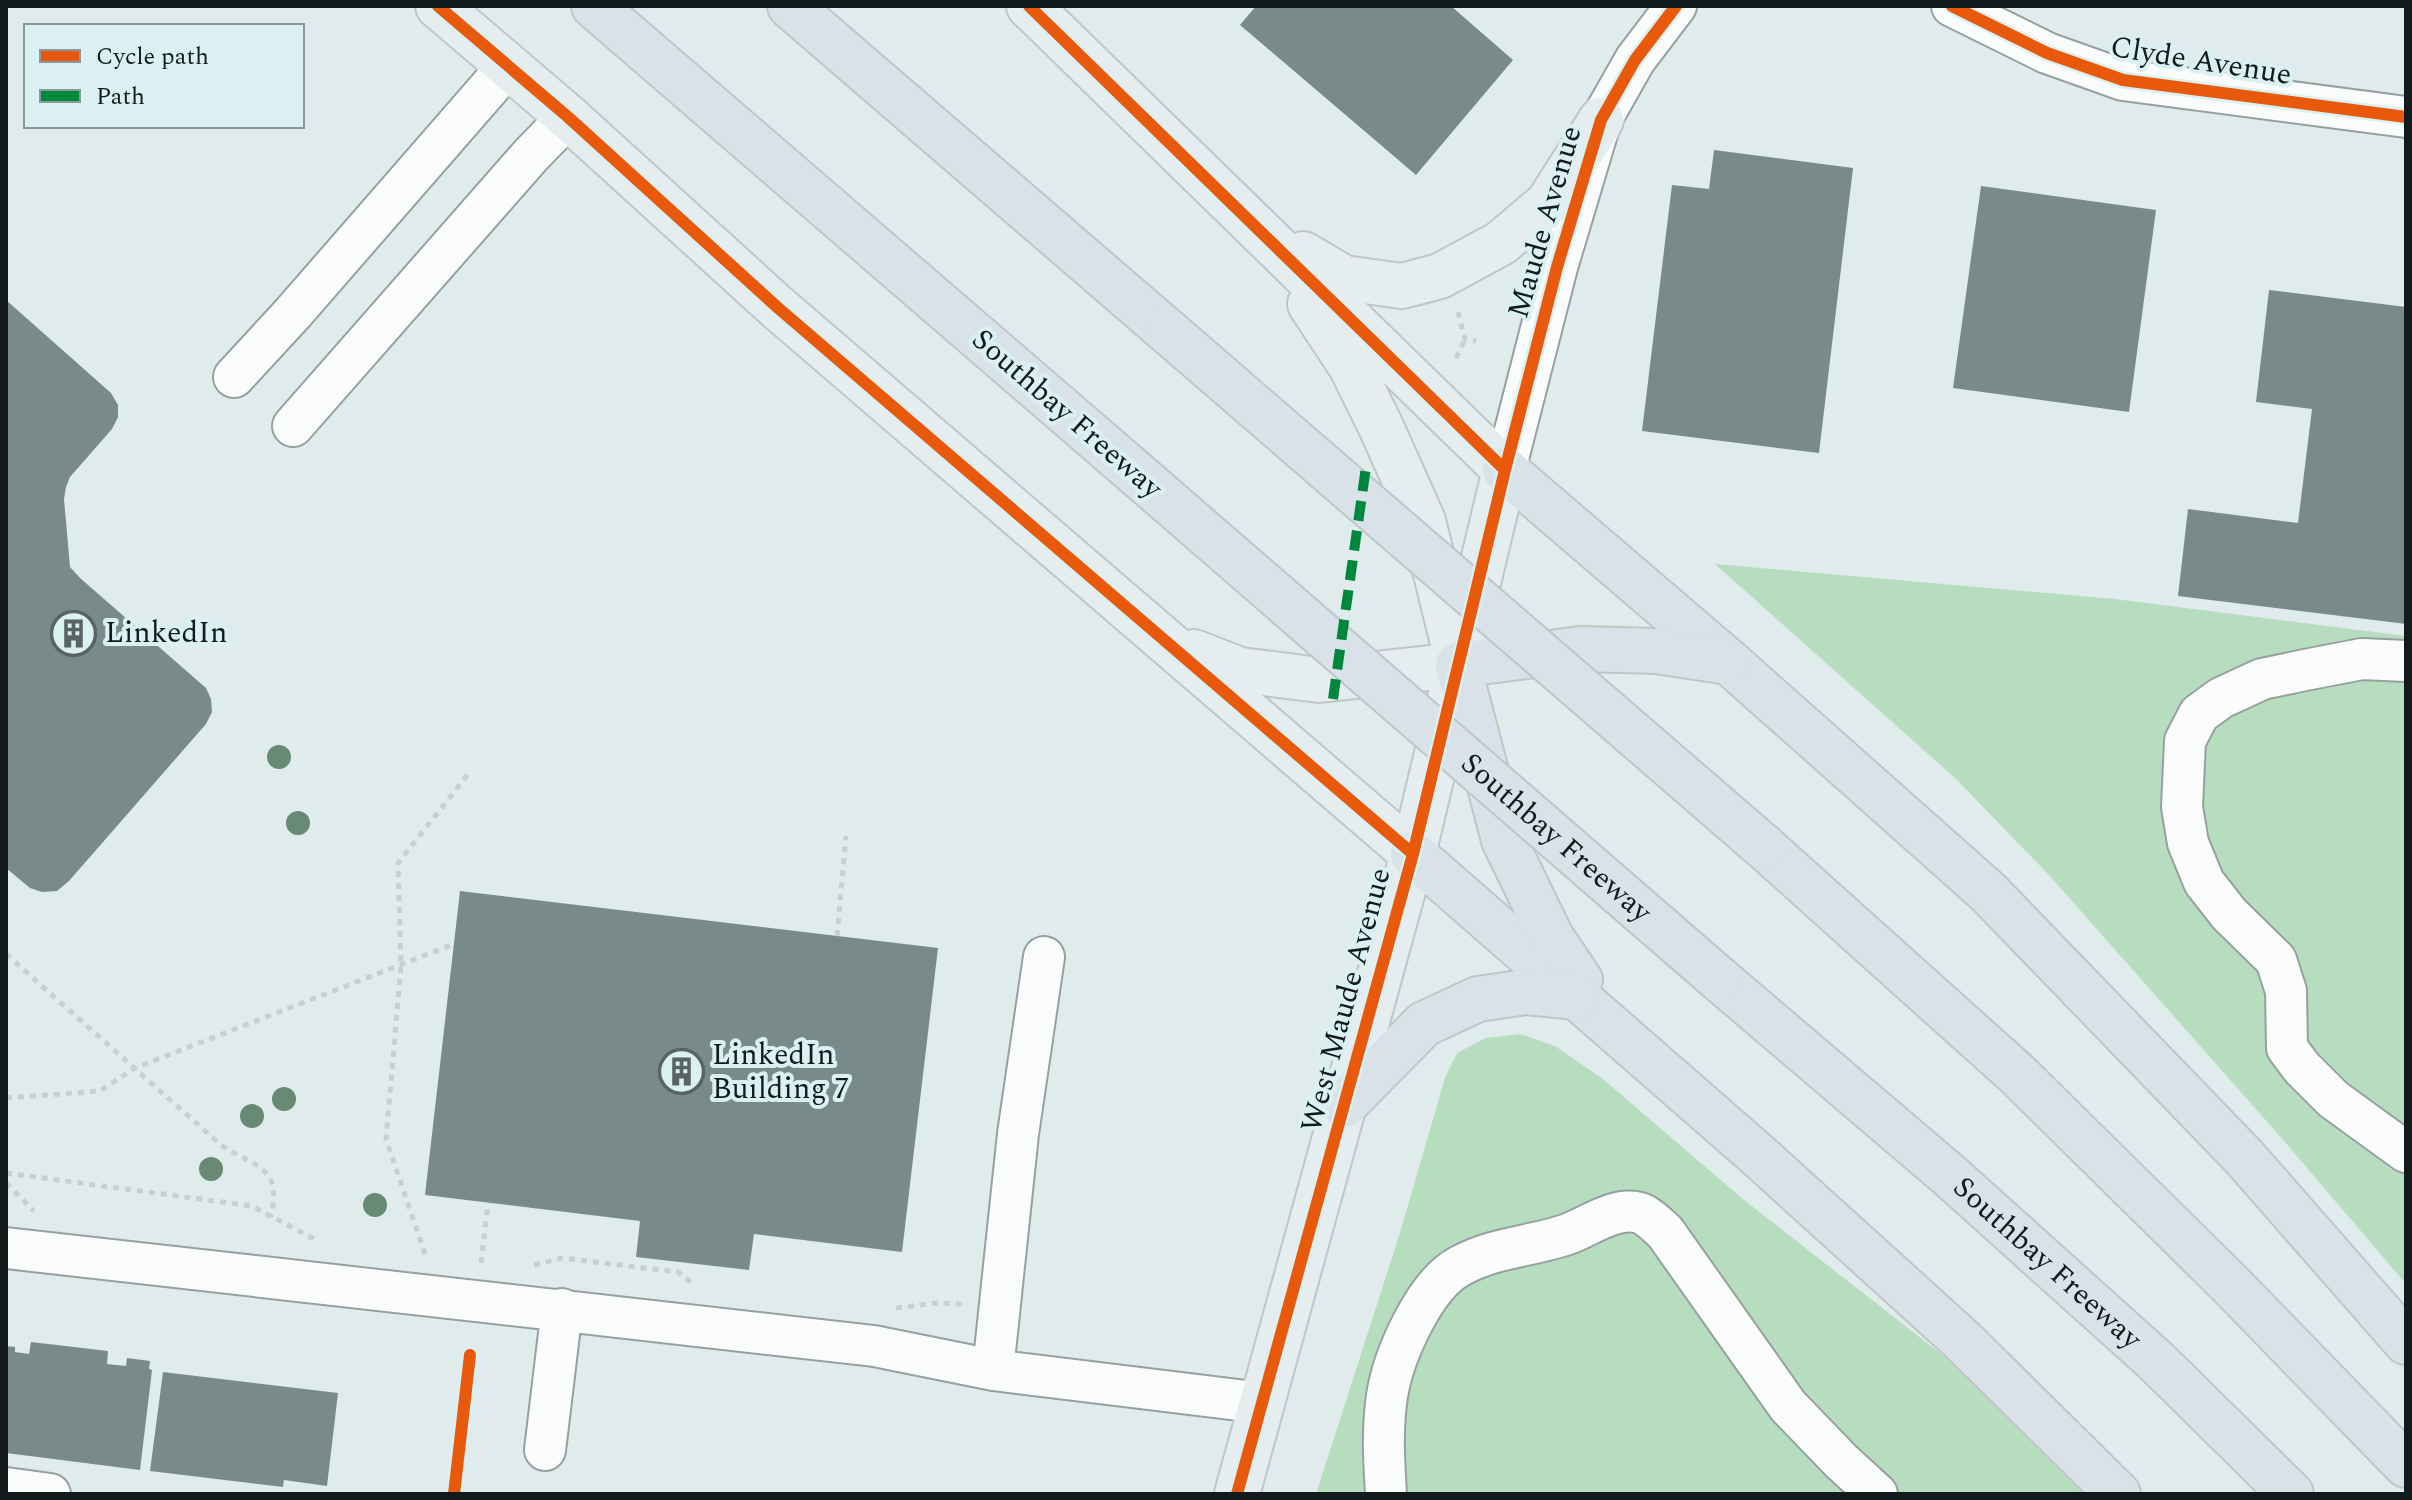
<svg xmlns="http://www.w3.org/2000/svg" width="2412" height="1500" font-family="Spectral,serif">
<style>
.green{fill:#b7ddbf}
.building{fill:#798b88}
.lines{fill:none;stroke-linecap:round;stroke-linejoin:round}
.minor-casing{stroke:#97a0a1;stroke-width:44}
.major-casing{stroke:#c0c6c6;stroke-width:48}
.highway-casing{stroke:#c0c6c6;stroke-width:48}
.path{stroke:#cbcece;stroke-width:5;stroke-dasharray:6 6;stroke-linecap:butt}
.minor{stroke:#fafcfc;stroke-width:40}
.major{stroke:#e6edef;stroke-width:44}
.highway{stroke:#d8e2e8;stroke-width:44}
.highway-bridge-casing{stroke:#c0c6c6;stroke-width:48;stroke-linecap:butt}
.highway-bridge{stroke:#d8e2e8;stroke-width:44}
.quiet{stroke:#00873e;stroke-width:10;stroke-dasharray:20 10;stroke-linecap:butt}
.cycleway-casing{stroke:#daf0f2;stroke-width:17}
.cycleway{stroke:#e8590c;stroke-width:12}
.tree{fill:#688974}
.labels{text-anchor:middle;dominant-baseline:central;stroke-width:8;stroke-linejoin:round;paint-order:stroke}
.street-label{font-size:30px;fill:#121a1b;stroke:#daf0f2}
.poi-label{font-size:30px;fill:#121a1b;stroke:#daf0f2;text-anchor:start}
</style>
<rect width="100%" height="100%" fill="#e0ebec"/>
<path class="green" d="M1715,564L2115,599L2406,636V1284L2285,1142L2049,875L1955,778Z
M1520,1034L1555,1046L1603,1079L1744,1200L1954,1364L2084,1494H1316L1399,1236L1445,1078L1457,1053L1486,1038Z"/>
<path class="building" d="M1256,6H1451L1513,60L1416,175L1240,25Z
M1714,150L1853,168L1819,453L1642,431L1672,185L1709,189Z
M1981,186L2156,210L2129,412L1953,388Z
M2269,290L2406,307V624L2178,596L2188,509L2298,523L2312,409L2256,402Z
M6,300L111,393L118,405V417L112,429L70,477L66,487L64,499L70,567L80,578L206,688L211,699L212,712L206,724L69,881L57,891L42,892L30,888L6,868Z
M460,891L938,948L902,1252L754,1234L749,1270L636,1257L640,1221L425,1195Z
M31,1342L108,1351L107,1364L126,1366L127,1358L150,1361L149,1369L152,1370L140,1470L6,1453V1346L15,1347V1352L29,1354Z
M163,1372L338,1393L327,1486L284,1480L283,1487L150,1471Z"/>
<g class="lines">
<defs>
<path id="minor" d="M1952,6L2047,53L2123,80L2406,117
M234,377L293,313L509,65
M293,426L531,155L568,117
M1505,470L1557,267L1601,120L1635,60L1676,6
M2406,661L2362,659L2310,669L2262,679L2221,698L2199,714L2185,741L2182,807L2188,843L2204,882L2229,914L2276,960L2286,991L2287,1048L2302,1068L2333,1099L2406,1152
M6,1248L874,1346L993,1370L1263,1403
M993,1370L1018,1134L1044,957
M545,1450L562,1309
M6,1488L50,1494
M1386,1494C1384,1461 1382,1429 1387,1396C1393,1357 1424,1285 1460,1266C1495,1247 1529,1247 1565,1235C1589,1227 1614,1206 1640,1213C1649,1216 1658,1226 1665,1232L1788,1406L1841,1461L1877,1494"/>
<path id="major" d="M438,6L568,117L777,307L1413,854
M1029,6L1505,470L1413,854L1237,1494
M1303,254L1344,278L1402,286L1440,276L1501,243L1548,203L1601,120
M1310,304L1351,366L1381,427L1423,521L1457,659
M1194,652L1240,670L1319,680L1458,665"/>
<g id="highway">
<path d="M594,6L1124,463"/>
<path d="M790,6L1166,330"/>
<path d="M1505,470L1729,662L1988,892L2244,1157L2406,1342"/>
<path d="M1764,847L2018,1075L2231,1285L2406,1465"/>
<path d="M1413,854L1760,1157L1963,1341L2118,1494"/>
<path id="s1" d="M1719,979L1949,1175L2156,1361L2291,1494"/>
<path d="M1580,980L1551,937L1504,840L1458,665L1581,649L1656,651L1729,662"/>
<path d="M1344,1105L1424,1024L1478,999L1526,992L1577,997"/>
</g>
</defs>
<use href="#minor" class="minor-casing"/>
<use href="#major" class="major-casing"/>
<use href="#highway" class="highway-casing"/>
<path class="path" d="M1458,312L1465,339L1476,341
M1456,358L1465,339
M837,936L846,836
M6,954L222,1146C258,1168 282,1167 271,1217
M6,1098L100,1091L135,1068L454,944
M6,1173L252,1206L314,1239
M6,1183L34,1211
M425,1254L386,1139L401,966L398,863L469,773
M481,1263L488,1203
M534,1265L562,1258L678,1272L694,1285
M896,1308L936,1303L962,1304"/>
<use href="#minor" class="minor"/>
<use href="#major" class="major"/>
<use href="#highway" class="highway"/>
<defs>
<g id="highway-bridge">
<path d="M1166,330L1764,847"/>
<path id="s2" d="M1124,463L1719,979"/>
</g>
</defs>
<use href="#highway-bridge" class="highway-bridge-casing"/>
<use href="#highway-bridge" class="highway-bridge"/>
<path class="quiet" d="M1333,699L1366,467"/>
<defs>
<path id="cycleway" d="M438,6L568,117L777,307L1413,854
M1029,6L1505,470
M1952,6L2047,53L2123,80L2406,117
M454,1494L470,1355
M1237,1494L1413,854L1505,470L1557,267L1601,120L1635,60L1676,6"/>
</defs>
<use href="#cycleway" class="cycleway-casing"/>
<use href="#cycleway" class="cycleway"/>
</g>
<g class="tree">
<circle cx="279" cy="757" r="12"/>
<circle cx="298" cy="823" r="12"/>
<circle cx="284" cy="1099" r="12"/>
<circle cx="252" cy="1116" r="12"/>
<circle cx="211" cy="1169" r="12"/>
<circle cx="375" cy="1205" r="12"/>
</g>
<defs>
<symbol id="building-ring" viewBox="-11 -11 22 22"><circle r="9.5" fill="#daf0f2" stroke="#5a6364" stroke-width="1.5"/><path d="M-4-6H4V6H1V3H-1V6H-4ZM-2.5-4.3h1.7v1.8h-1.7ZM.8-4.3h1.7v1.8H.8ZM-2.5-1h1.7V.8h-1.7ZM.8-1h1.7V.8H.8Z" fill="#5a6364"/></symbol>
</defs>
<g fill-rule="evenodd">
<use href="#building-ring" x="48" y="608" width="51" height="51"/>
<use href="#building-ring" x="656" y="1046" width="51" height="51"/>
</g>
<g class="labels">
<g class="street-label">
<text transform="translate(2201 61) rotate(9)">Clyde Avenue</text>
<text transform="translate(1545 222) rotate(-74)">Maude Avenue</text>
<text transform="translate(1067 414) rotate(41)">Southbay Freeway</text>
<text stroke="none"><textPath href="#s2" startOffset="572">Southbay Freeway</textPath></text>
<text transform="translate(1346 1000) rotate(-75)">West Maude Avenue</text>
<text stroke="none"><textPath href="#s1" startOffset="434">Southbay Freeway</textPath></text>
</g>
<g class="poi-label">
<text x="105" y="633">LinkedIn</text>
<text x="712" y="1055">LinkedIn<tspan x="712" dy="34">Building 7</tspan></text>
</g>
</g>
<rect width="2412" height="1500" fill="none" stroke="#121a1b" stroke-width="16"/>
<rect x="24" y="24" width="280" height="104" fill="#daf0f2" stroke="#8a9a9c" stroke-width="2"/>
<rect x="40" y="50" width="40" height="12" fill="#e8590c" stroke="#8a9a9c" stroke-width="2"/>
<text x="96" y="64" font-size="24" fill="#121a1b">Cycle path</text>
<rect x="40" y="90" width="40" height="12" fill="#00873e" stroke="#8a9a9c" stroke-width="2"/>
<text x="96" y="104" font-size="24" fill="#121a1b">Path</text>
</svg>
